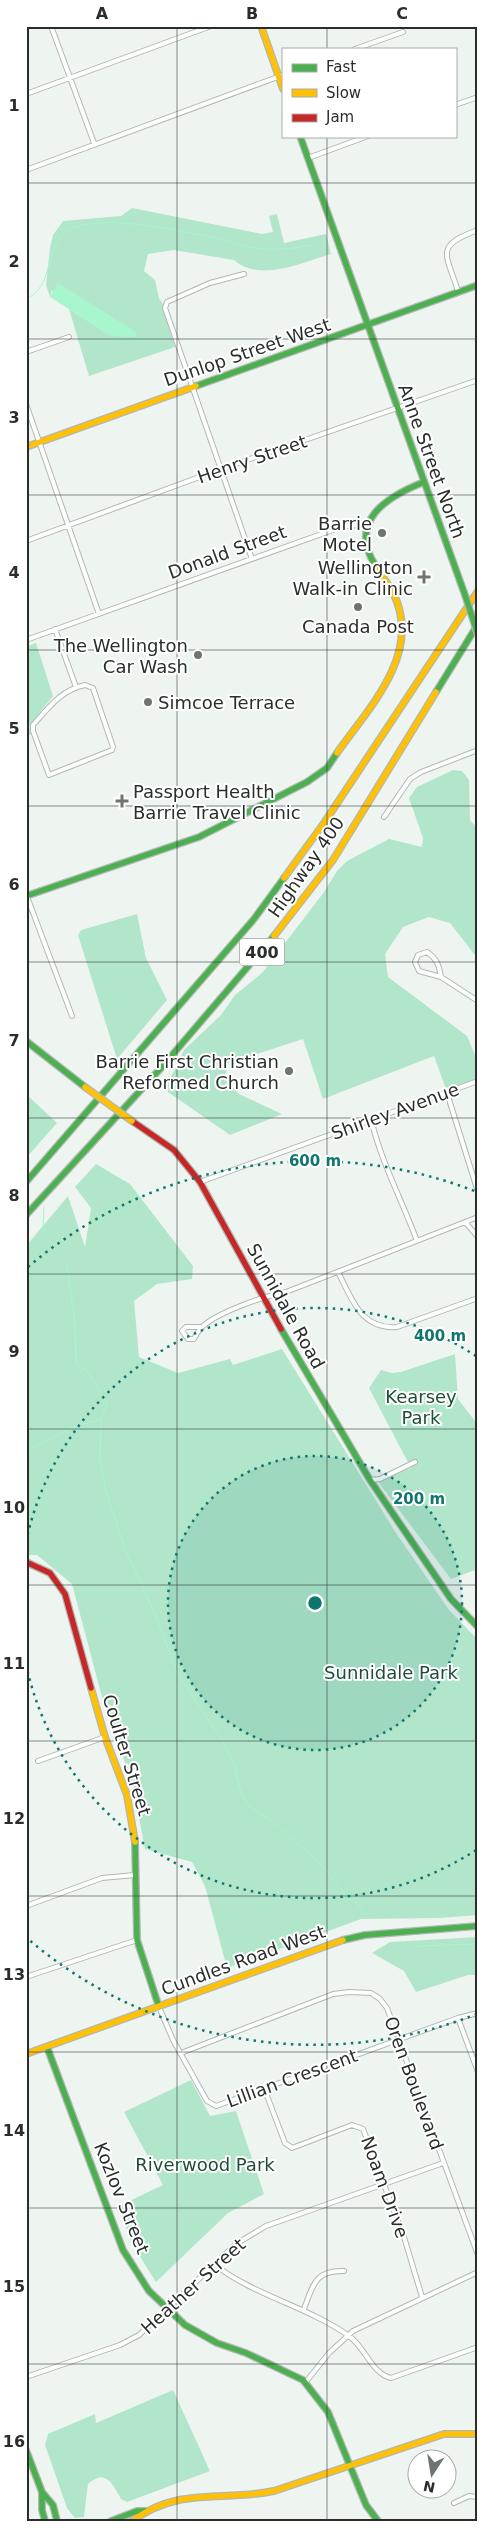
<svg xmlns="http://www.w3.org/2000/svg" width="504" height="2547" font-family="'DejaVu Sans',sans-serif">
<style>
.green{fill:#b1e6cb}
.water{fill:#a7f6ce}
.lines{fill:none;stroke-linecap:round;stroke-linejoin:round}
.stream{stroke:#a7f6ce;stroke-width:1}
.street-casing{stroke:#b2b7b4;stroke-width:6}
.fast-casing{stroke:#b2b7b4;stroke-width:8}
.slow-casing{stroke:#b2b7b4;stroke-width:8}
.jam-casing{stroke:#b2b7b4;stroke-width:8}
.street{stroke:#fcfefd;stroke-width:4}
.fast{stroke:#4caf50;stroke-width:5.5}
.slow{stroke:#ffc107;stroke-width:5.5}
.jam{stroke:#c62828;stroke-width:5.5}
.fast-bridge-casing{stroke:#b2b7b4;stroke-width:8;stroke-linecap:butt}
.slow-bridge-casing{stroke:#b2b7b4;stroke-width:8;stroke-linecap:butt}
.fast-bridge{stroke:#4caf50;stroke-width:5.5}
.slow-bridge{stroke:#ffc107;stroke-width:5.5}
.grid{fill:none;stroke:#292e2b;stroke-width:1;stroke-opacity:0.55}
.ring{fill:none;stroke:#0f766e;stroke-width:2.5;stroke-dasharray:2.5 5}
.poi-dot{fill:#6e7470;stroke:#fff;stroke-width:2}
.labels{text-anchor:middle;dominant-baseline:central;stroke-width:4;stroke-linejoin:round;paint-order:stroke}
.shield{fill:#fff;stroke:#696d6b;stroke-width:1}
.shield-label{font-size:16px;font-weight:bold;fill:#292e2b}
.street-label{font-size:18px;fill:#292e2b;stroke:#fff}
.poi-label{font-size:18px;fill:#292e2b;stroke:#fff;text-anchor:end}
.park-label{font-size:18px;fill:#1f4d37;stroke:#fff}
.centre{fill:#0f766e;stroke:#fff;stroke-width:2.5}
.ring-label{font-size:15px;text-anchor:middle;font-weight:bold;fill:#0f766e;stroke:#fff;stroke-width:4;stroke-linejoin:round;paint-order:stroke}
.neatline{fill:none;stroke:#292e2b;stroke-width:2}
.grid-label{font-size:16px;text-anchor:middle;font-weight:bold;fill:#292e2b}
</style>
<rect width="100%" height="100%" fill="#eef5f1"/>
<path class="green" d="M132,208L262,234L273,232L269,216L277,214L284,243L326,234L331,254C303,262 260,283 234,260L174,250L148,254L144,271L155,280L159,298L167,310L168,325L175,347L89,376L69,309L111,336L52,291L50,297L46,285L50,248L53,235L63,221L121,216Z
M36,643L53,696L29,726L31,734L26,736V647Z
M453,770L462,771L469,780L470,820L478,829V959L450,923L429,917L403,927L385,954L388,977L467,1036L478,1062V1081L447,1092L434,1056L323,1099L303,1039L229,1063L224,1078L239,1094L282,1114L230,1135L168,1092L167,1085L184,1050L221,1015L235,995L262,973L324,892L337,871L347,861L389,839L422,847L423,838L409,798L417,787Z
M137,914L146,958L167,1000L117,1059L78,935L81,930Z
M26,1094L57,1123L26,1158Z
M96,1164L130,1184L193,1266L192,1279L157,1284L134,1301L139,1357L178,1373L230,1359L233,1365L282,1349L396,1533L449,1610L478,1640V1915L440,1918L361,1919L227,1968L205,1886L192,1862L145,1849L133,1786L102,1697L72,1584L37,1555H26V1246L68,1196L85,1247L91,1208L75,1187Z
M455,1354L458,1399L478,1425V1569L451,1579L376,1479L411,1468L369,1388L381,1370L392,1373L401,1372Z
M478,1937V1975H468L416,1992L404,1971L372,1953L390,1942Z
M191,2080L210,2116L236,2111L264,2194L228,2213L156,2282L132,2244L119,2206L163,2185L124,2112Z
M173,2390L210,2471L127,2502L121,2499C112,2483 106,2469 88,2484L84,2517L75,2518L67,2508L45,2445L48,2434L95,2414L96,2423Z"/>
<path class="water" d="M58,283L136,332L137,337L111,336L50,297Z"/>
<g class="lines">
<path class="stream" d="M30,297C55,282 44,244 69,230C98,213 175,230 208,236C224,239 240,246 256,248C276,251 294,248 313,245
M44,1207L43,1228L48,1234
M67,1265L75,1323L76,1363L88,1372L107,1403L101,1419L100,1459L106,1492L125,1549L154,1612L178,1674L223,1742L233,1761L241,1793L250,1807L268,1818L319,1862L349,1899L357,1903L364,1913
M26,1451L78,1425L100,1420
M416,1946L478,1944"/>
<defs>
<path id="street" d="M51,26L94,143
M355,49L403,32
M26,94L211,26
M455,105L478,97
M308,158L368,136
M26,170L283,75
M244,274L210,283L167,302L165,308L252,559
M458,291C446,253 434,246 478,230
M26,352L69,337
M26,404L99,614
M26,541L221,469L478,380
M55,629L76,687
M26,640L341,527L357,525L367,528
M85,685L93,688L113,747L112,750L49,775L33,731V725C49,707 61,690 85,685Z
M384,817L410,779L421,772L478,750
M26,894L72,1016
M441,977C439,965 437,959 427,952L418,955L415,962L419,971L441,977L478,1001
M447,1093L478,1192
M371,1119C381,1162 402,1200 417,1241
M200,1182L478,1081
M465,1222L478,1237
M338,1272C352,1299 361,1330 397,1327L478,1298
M202,1327H186L182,1331L188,1339H194C196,1335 199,1329 203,1326C219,1312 264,1296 286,1292L478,1217
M370,1480L380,1479L415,1462
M38,1761L105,1737
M26,1906L102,1878L135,1875
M26,1977L137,1940
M159,2007L173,2040L207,2101L216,2106L458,2018L478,2013
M458,2018L478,2072
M181,2053L333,1994L349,1992L371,1993L380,1999L387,2008L478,2255
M264,2088L285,2143L292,2148L352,2125L363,2129L404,2237L422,2297
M214,2264C252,2295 307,2306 349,2336C365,2347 372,2374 391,2378L478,2347
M304,2309C313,2285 315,2270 344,2271
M26,2377L120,2345L139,2335L236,2244L266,2226L443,2163
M305,2383L329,2353L353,2331L478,2272
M454,2503L469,2496L478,2497"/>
<path id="fast" d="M300,136L465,595
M196,386L478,285
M375,565C348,521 386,497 424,482
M436,692L478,624
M26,896L199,837L307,782L327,768L337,753
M26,1041L85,1087
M26,1182L254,919L284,878
M26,1215L161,1068L274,936
M281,1329L370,1480L451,1599L478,1627
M135,1842L137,1940L159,2007
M343,1940L365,1935L478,1926
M47,2047L123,2250L149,2291L185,2325L217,2343L246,2353L303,2380L328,2412L366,2505L378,2521
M26,2450L42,2492L53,2505L57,2521
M42,2492V2510L45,2521
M111,2521L137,2511H146"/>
<path id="slow" d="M261,26L283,89
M26,447L196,386
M337,753C367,710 418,659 397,602C393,589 382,577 375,565
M284,878L324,823L478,591
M274,936L333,860L436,692
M91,1688L105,1737L127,1795L135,1842
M26,2054L343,1940
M132,2521C180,2486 221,2502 274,2491L444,2434H478"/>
<path id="jam" d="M132,1121L174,1150L200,1182L281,1329
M26,1562L50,1573L65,1594L91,1688"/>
</defs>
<use href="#street" class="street-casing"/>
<use href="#fast" class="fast-casing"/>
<use href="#slow" class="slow-casing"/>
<use href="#jam" class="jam-casing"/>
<use href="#street" class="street"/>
<use href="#fast" class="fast"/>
<use href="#slow" class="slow"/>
<use href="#jam" class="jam"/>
<defs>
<path id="fast-bridge" d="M465,595L478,635"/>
<path id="slow-bridge" d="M85,1087L132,1121"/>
</defs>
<use href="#fast-bridge" class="fast-bridge-casing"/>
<use href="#slow-bridge" class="slow-bridge-casing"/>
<use href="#fast-bridge" class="fast-bridge"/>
<use href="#slow-bridge" class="slow-bridge"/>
</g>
<path class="grid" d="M177,26V2521M327,26V49M327,136V2521M26,183H478M26,339H478M26,495H478M26,650H478M26,806H478M26,962H478M26,1118H478M26,1274H478M26,1429H478M26,1585H478M26,1741H478M26,1896H478M26,2052H478M26,2208H478M26,2364H478"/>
<circle cx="315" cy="1603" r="147" fill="#0f766e" fill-opacity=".12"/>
<g class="ring">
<circle cx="315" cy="1603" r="147"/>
<path d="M476 1850A295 295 0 0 1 26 1664M26 1542A295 295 0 0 1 476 1356"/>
<path d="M477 2014A442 442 0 0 1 28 1939M28 1267A442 442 0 0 1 477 1192"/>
</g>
<g class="poi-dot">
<circle cx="382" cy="533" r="5"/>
<path d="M421.5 569.5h5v5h5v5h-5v5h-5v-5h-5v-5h5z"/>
<circle cx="358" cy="607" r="5"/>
<circle cx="198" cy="655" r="5"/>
<circle cx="148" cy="702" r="5"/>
<path d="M119.5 793.5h5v5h5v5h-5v5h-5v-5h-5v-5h5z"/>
<circle cx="289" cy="1071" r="5"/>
</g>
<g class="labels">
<rect class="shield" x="239.5" y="938.5" width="45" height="27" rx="4"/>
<g class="shield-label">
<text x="262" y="952">400</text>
</g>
<g class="street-label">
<text transform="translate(247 352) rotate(-19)">Dunlop Street West</text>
<text transform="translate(252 459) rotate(-19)">Henry Street</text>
<text transform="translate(432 461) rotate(70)">Anne Street North</text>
<text transform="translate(227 552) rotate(-20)">Donald Street</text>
<text transform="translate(306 867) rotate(-55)">Highway 400</text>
<text transform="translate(395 1111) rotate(-20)">Shirley Avenue</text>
<text transform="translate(286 1306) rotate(61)">Sunnidale Road</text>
<text transform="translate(127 1755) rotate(73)">Coulter Street</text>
<text transform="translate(243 1960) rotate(-20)">Cundles Road West</text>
<text transform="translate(292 2078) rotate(-20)">Lillian Crescent</text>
<text transform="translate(414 2083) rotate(70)">Oren Boulevard</text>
<text transform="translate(385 2187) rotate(70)">Noam Drive</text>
<text transform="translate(122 2198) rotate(68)">Kozlov Street</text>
<text transform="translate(193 2286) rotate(-42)">Heather Street</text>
</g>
<g class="poi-label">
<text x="372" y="523">Barrie<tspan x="372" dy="21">Motel</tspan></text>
<text x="413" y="567">Wellington<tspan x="413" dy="21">Walk-in Clinic</tspan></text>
<text x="358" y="626" text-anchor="middle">Canada Post</text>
<text x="188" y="645">The Wellington<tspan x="188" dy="21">Car Wash</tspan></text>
<text x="158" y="702" text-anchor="start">Simcoe Terrace</text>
<text x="133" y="791" text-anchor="start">Passport Health<tspan x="133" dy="21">Barrie Travel Clinic</tspan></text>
<text x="279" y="1061">Barrie First Christian<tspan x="279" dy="21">Reformed Church</tspan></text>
</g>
<g class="park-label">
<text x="421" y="1396">Kearsey<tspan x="421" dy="21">Park</tspan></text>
<text x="391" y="1672">Sunnidale Park</text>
<text x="205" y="2164">Riverwood Park</text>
</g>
</g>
<circle cx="315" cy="1603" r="8" class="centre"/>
<g class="ring-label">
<text x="315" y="1166">600 m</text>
<text x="440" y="1341">400 m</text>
<text x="419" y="1504">200 m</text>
</g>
<rect width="504" height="2547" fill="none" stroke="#ffffff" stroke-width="55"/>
<rect x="282" y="48" width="175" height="90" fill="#ffffff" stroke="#a9abaa"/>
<rect x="292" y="64" width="25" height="8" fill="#4caf50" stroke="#a9abaa"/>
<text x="326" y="72" font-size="15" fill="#292e2b">Fast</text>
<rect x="292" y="89" width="25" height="8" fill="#ffc107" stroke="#a9abaa"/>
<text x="326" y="98" font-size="15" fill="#292e2b">Slow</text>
<rect x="292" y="114" width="25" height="8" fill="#c62828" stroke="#a9abaa"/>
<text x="326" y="122" font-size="15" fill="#292e2b">Jam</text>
<g transform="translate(432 2474) rotate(192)"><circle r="24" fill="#ffffff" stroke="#a9abaa"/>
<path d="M0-4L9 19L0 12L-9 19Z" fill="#6e7470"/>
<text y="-8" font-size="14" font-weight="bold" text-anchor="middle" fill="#292e2b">N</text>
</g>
<rect x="28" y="28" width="448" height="2492" class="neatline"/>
<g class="grid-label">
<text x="102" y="19">A</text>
<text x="252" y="19">B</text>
<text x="402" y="19">C</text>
<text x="14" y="111">1</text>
<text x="14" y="267">2</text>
<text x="14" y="423">3</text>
<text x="14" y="578">4</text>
<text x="14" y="734">5</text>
<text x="14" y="890">6</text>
<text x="14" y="1046">7</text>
<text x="14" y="1201">8</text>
<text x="14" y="1357">9</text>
<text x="14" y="1513">10</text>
<text x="14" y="1669">11</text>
<text x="14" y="1824">12</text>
<text x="14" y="1980">13</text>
<text x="14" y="2136">14</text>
<text x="14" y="2292">15</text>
<text x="14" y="2447">16</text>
</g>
</svg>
